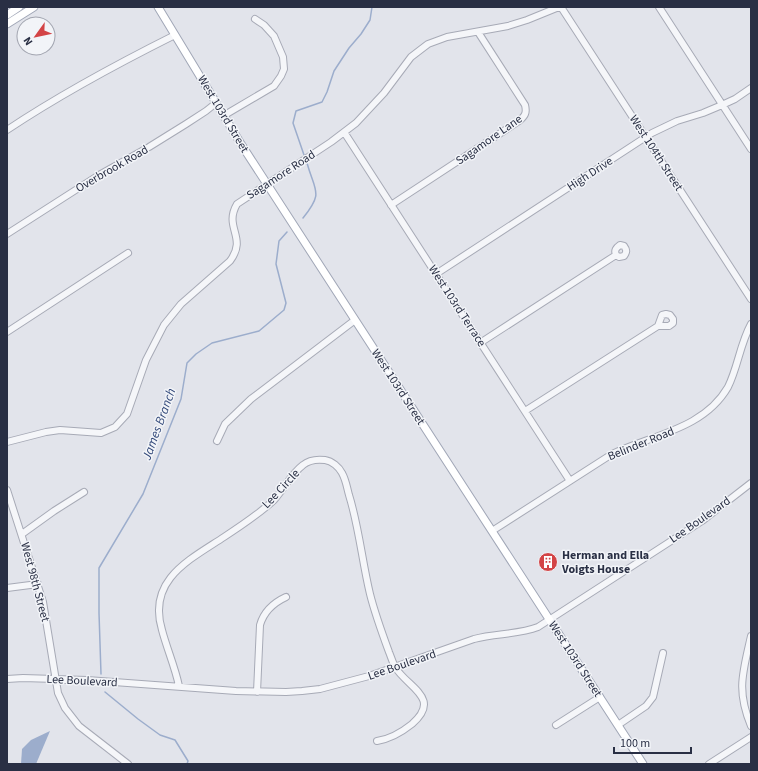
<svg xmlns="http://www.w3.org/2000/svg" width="758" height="771" font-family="'Source Sans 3',sans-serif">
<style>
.water{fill:#9cadcc}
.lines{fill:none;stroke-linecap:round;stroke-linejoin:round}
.stream{stroke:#9cadcc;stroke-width:1.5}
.minor-casing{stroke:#a7aab6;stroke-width:8}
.major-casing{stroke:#a1a7b7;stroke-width:9}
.minor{stroke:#f5f6f9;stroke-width:6}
.major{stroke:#fff;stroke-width:7}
.labels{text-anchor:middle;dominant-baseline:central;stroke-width:3;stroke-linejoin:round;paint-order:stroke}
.street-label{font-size:12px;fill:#292f44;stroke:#f2f4f8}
.poi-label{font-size:12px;font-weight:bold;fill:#292f44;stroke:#f2f4f8;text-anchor:start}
.water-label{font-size:13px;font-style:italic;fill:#324879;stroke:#f2f4f8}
</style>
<rect width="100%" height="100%" fill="#e2e4eb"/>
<path class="water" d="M50,731L36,764H21L22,749L31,740Z"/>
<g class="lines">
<path class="stream" d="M304,155L293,123L296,111L322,102L327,92L334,71L349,48L361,34L370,20L372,7
M303,218C324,192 315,192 307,163
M101,674L99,613V568L143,494L181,399L187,363L196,354L212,343L259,331L284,310L286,303L276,264L279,241L287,232
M105,692L138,719L160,735L175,740L188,761L187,764"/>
<defs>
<path id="minor" d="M561,7L751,299
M659,7L751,149
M223,116L274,86L281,76L284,69L283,57L274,36L264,25L255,19
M7,130C61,94 117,64 175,35
M344,132L570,481
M391,205L519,121C525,116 527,113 525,105L478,32
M7,234L99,175L149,147L186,124L206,111L216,103
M436,274L652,133L677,121L703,113L722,105L735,99L751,88
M7,332L128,253
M480,343L616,255L619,257L624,256C627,252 627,250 624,246L620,245C616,248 614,250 616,255
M525,411L658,326H669L673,323V319L670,315L666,314L662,315L658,326
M217,441L225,424L251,399L355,320
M7,442L46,432L60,430L101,433L115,427L127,414L146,360L164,325L181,304L230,261C248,237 223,228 237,204L331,142L356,123L384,93L411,57L428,44L447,37L508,26L527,20L559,7
M7,490L43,602L58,693L65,708L79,726L128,764
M492,531L612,454C652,435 704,429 728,387C738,367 740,344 751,324
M22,534L54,511L84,492
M7,588L38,584
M751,636C743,672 736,690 751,726
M7,679L23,678L87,680L236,691L286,692L302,691L320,689L369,676L474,639C495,633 517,635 538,627L702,521L751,483
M179,686C175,667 167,649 162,630C147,580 189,560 224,537C241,526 259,514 274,500C284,489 291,474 303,465C309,460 317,459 325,460C332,461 339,467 342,473C346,480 347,488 349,495C359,527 362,561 370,594C375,614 382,633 389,652C391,657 393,663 395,667C408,688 442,698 412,724C402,732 390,739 377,741
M257,692L260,625C264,611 273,603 286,597
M556,725L600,697
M618,725L646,706L653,697L663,653
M709,764L751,737"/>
<path id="major" d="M158,7L241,144L643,764
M7,15L19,7
M7,24L34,7"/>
</defs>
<use href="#minor" class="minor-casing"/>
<use href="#major" class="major-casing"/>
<use href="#minor" class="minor"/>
<use href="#major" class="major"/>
</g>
<defs>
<symbol id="building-disc" viewBox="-11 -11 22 22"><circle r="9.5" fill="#d34446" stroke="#f2f4f8"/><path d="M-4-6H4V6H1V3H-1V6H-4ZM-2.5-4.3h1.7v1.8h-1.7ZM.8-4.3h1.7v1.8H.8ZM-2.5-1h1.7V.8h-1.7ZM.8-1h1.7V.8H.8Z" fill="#fff"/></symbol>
</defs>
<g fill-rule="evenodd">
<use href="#building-disc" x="537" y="551" width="22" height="22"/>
</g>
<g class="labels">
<g class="street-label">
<text transform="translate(223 114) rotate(59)">West 103rd Street</text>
<text transform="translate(489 140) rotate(-35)">Sagamore Lane</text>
<text transform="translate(656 153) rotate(57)">West 104th Street</text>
<text transform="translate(112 169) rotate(-30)">Overbrook Road</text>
<text transform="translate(590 174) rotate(-33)">High Drive</text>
<text transform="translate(281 175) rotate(-33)">Sagamore Road</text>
<text transform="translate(457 306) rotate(57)">West 103rd Terrace</text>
<text transform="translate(398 387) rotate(57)">West 103rd Street</text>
<text transform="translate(641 444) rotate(-22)">Belinder Road</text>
<text transform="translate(281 489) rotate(-47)">Lee Circle</text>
<text transform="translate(700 520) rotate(-35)">Lee Boulevard</text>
<text transform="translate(35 582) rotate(75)">West 98th Street</text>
<text transform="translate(575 659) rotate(57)">West 103rd Street</text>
<text transform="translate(402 665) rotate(-19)">Lee Boulevard</text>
<text transform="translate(82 681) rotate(3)">Lee Boulevard</text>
</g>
<g class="poi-label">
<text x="562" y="555">Herman and Ella<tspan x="562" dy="14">Voigts House</tspan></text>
</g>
<g class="water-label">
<text transform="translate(159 424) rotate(-70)">James Branch</text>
</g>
</g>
<rect width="758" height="771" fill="none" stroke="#292f44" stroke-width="16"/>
<g transform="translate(36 36) rotate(237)"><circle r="19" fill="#f2f4f8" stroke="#a2a5b0"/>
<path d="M0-3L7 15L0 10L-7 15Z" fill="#d34446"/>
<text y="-6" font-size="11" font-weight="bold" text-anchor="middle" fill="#292f44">N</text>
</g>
<path d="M614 747v6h77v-6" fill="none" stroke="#292f44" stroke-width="2"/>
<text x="620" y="747" font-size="12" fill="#292f44" stroke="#f2f4f8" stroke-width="3" paint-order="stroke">100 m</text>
</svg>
